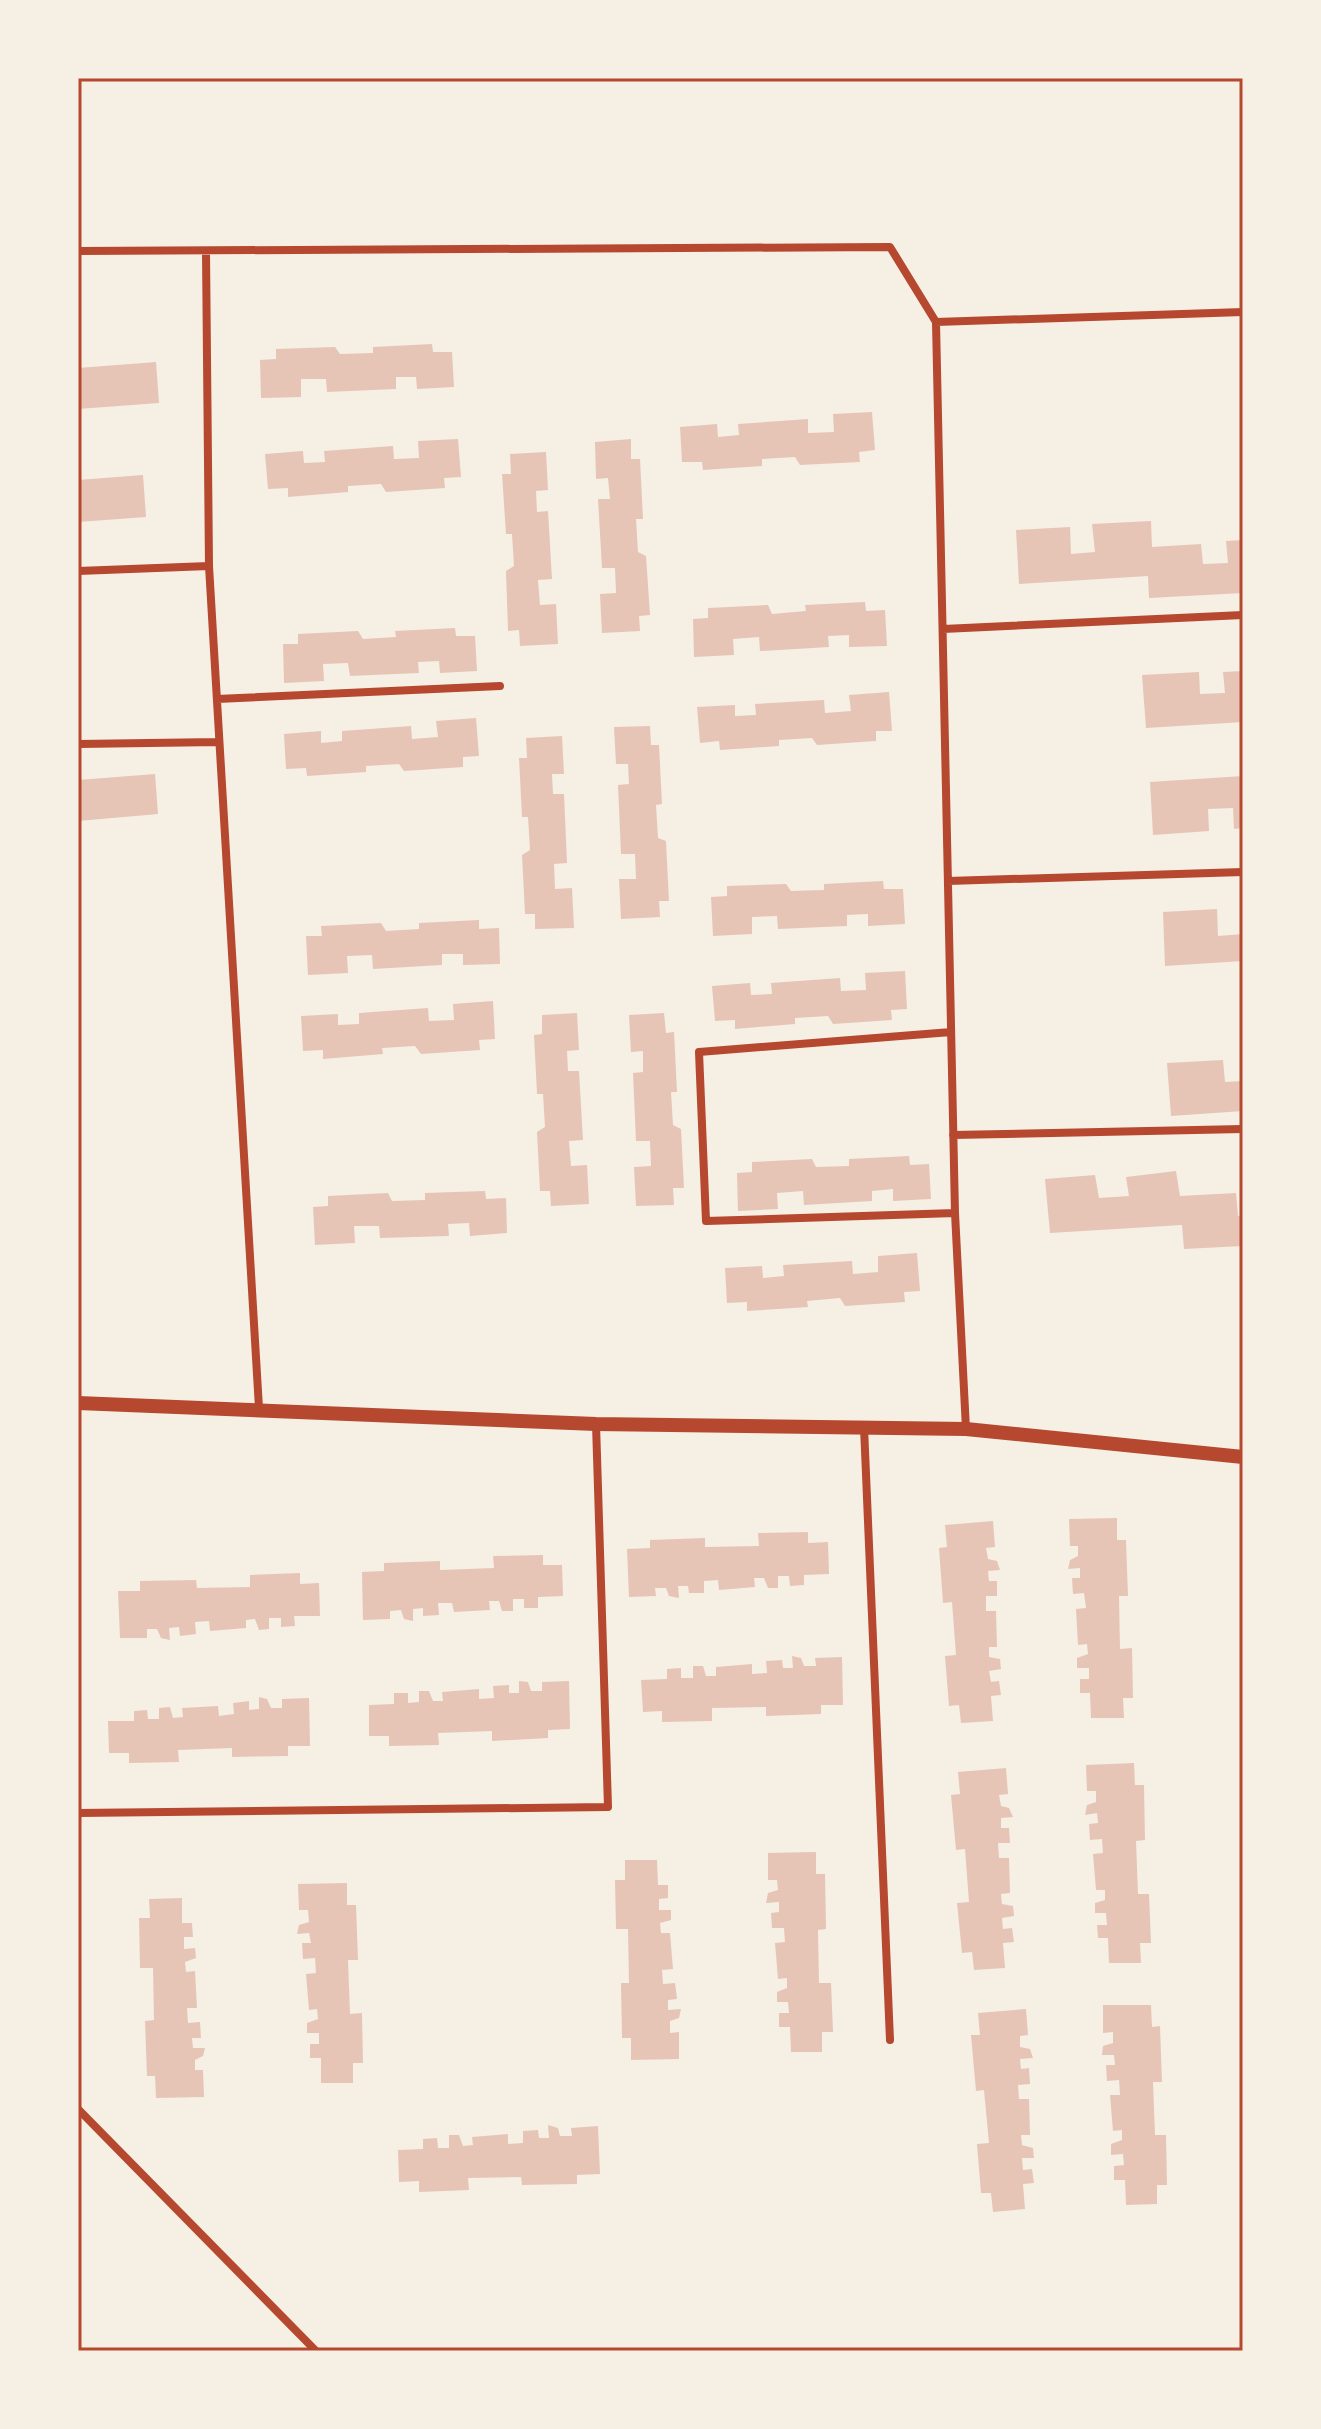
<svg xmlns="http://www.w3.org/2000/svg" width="1321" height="2429" font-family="'Open Sans',sans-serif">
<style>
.building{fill:#e6c5b7}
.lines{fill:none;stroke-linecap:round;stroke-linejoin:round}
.minor{stroke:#b5482f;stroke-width:8}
.tertiary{stroke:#b5482f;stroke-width:14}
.neatline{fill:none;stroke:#b5482f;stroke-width:3}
</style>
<rect width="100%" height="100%" fill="#f6efe4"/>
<path class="building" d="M432,344L433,352H452L454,387L417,389L416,377H396V389L327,392L326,379H301V397L261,398L260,360L276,359V349L335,347L340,354L373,353V347Z
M156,362L159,403L78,409V368Z
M872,412L875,450L859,452L860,462L800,465L795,457L762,459V466L703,470L702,462H682L680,427L717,424L718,437L739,435L738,424L808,419V433L834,432L833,414Z
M458,439L461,477L444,478L445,488L386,492L381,484L348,486V492L288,497V488L268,489L265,454L303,451L304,463L325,462L324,451L393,446L394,459L419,458L418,441Z
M631,439V459H640L643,519H636L638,552L646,556L650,615L639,616L640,631L602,633L600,594L616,593L615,568H602L598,499H610L608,478L596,479L595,442Z
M546,452L548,490L536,491L537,512L548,511L552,579L538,580L540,605L556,604L558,644L520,646L519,630L508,631L506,571L514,566L512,534H506L502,474H511L510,454Z
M143,475L146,517L78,522V480Z
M1151,521L1152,547L1201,544L1203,564L1228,563L1226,541L1243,540V593L1149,598L1148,576L1019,584L1016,530L1070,527L1071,554L1095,552L1092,524Z
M865,602L866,611L885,610L887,646L849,647V635L828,636L829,647L760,651L759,637L733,639L734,655L694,657L693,619L708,618V608L768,605L772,614L806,611L805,605Z
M455,628L456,636H475L477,671L440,673L439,661L418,662L419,673L350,676L348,663L323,664L324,681L284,683L283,644H298V634L358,631L363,639L396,637L395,631Z
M1243,671V722L1146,728L1142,675L1199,672L1200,694L1225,693L1223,672Z
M889,692L892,731H876V741L817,745L812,738L779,740V746L720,750L719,741L700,743L697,707L735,705V716L756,715L755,704L824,700L825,713L851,711L849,695Z
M476,718L479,756L463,757V767L404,771L399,764L366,766V772L307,776L306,768L286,769L284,734L321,731V743L342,741V731L411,726L412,739L438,737L436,721Z
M650,726L651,745H659L662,804L656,805L658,838L666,841L669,901H659L660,917L621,919L619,879H636L635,854H621L618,785L629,784L628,764H616L614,727Z
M562,736L564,774H552L553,794H564L567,863L554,864L555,889L572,888L574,928L535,929V914H525L522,855L530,850L528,817H522L519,758H527L526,738Z
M155,774L158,814L78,821V780Z
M1243,776V828L1234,829L1233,808L1208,809L1209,831L1153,835L1150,782Z
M883,881L884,889H903L905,924L868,926V914L847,915V926L778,929L777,916L752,917V934L713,936L711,897L727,896V886L786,884L791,891L824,890V884Z
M1217,909L1218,936L1243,934V961L1165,966L1163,912Z
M479,920V929L499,928L500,964L463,965V954H442V965L373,969L372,955L347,956L348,973L308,975L306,936H322L321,926L381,923L386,931L419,929V923Z
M905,971L907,1009L891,1010L892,1020L833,1024L828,1016L795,1018V1024L735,1029V1020L715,1021L712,986L750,983L751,995L772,994L771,983L840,978L841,991L866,990L865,973Z
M493,1001L495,1039L479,1040L480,1050L421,1054L415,1046L382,1048L383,1054L323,1059V1050L303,1051L301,1016L338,1014V1025L359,1024V1013L428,1008L429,1021L454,1020L453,1004Z
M577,1013L579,1050L567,1051L568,1071H579L583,1140L569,1141L571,1166L587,1165L589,1204L551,1206L550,1191H540L537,1132L545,1127L543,1094H537L534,1035L542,1034V1015Z
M664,1013L666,1033L674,1032L677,1092H671L673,1125L681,1129L684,1188H673L674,1205L636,1206L634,1167L651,1166L650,1141H636L633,1073L643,1072V1051L631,1052L629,1015Z
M1223,1060L1225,1082L1243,1081V1111L1171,1116L1167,1063Z
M909,1156L910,1165L929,1164L931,1199L893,1201V1189L872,1191V1201L804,1205L803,1191L777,1193L778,1209L738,1211L737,1173L752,1172V1162L812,1159L816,1167L849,1166V1159Z
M1176,1171L1180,1196L1236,1193L1238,1216L1243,1215V1246L1184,1249L1182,1225L1050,1233L1045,1179L1095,1175L1099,1198L1129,1196L1126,1177Z
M485,1191L486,1199L506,1198L507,1233L470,1236L469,1223L448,1224L449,1236L380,1238L379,1226H354L355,1243L315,1245L313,1207L328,1206V1196L388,1193L392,1201L425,1200V1193Z
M917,1253L920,1291L904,1292L905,1302L845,1306L840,1298L807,1301L808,1307L747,1311V1302L727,1303L725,1268L762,1266L763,1278L784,1276L783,1265L852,1261L853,1274L878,1272V1256Z
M1117,1518V1540H1126L1128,1596H1119L1120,1649L1132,1648L1133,1698H1123L1124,1718H1091L1090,1693H1080V1679H1089V1668H1077V1658L1088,1654L1087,1644L1078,1645L1076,1609L1086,1608L1084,1593L1073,1594L1072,1578H1080V1568L1068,1569L1070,1560L1078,1556V1546H1070L1069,1519Z
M993,1521L995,1547L986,1548L988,1559L997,1561L1000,1570L988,1571L989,1581H997V1596H986V1611H996L997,1647H989V1657L1000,1659L1001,1669L989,1671L991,1682L999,1681L1001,1695L991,1696L993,1721L961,1723L959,1705L949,1706L945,1656L956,1655L952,1602L943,1603L939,1548L947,1547L945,1525Z
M808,1532V1543L828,1542L829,1574L804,1575V1585L790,1586L789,1576H778V1588H768L764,1578H754L755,1587L719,1590L718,1580L704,1581V1593H689L688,1586H678L679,1598L669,1596L666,1588H655L656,1596L629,1597L627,1549L650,1548V1540L705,1538V1547L759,1546L758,1533Z
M543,1555V1565H562L563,1596L538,1597V1608H524V1599H513V1611H502L499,1601H489L490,1610L454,1612L452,1603H438L439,1615L423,1616V1608L413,1609V1621L404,1619L401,1610L390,1611V1619L363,1620L362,1572L384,1571V1563L440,1561V1570L494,1568L493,1556Z
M300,1573V1584L319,1583L320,1616H294L295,1626L281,1627V1618H269V1629L259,1630L255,1619L246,1620V1628L210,1631L209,1621L195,1622L196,1634L180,1636L179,1627L169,1628L170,1640L161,1638L157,1629H147V1638H120L118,1591H140V1581L196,1580L197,1588L250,1587V1575Z
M792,1656L801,1658L804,1666H816L815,1658L842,1657L843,1705H821V1714L766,1716V1707L712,1708V1721L662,1722V1711L643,1712L641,1680L667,1679V1669L681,1668V1678H693V1666H703L706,1676H716V1667L752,1664V1674L767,1673L766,1661L782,1660L783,1668H793Z
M519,1681L528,1682L531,1691H542V1682L569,1681L570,1729L548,1730V1738L492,1741V1731L438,1733L439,1745L389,1746V1736H369V1705L394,1704V1693H408V1703L419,1702V1691H429L433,1701H443L442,1692L479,1689V1699L494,1698L493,1686L509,1685V1693H519Z
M259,1697L267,1699L271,1708H282V1699L309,1698L310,1746H288V1756L232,1757V1748L178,1750L179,1762L129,1763V1753H109L108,1721H134V1711L147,1710L148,1719H159V1708L170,1707L173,1718L183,1717L182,1708L218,1706L219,1716L234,1714L233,1703L249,1701V1710L259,1709Z
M1134,1763L1135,1785H1144L1145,1840L1136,1841L1138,1894H1149L1151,1943H1140L1141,1963H1109L1108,1938H1098L1097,1925H1107L1106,1913H1095V1903L1105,1900V1890H1096L1093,1854L1103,1853L1102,1839L1090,1840L1089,1824L1098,1823L1097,1813L1085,1815L1087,1805L1096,1802V1791H1087L1086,1765Z
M1006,1768L1008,1794L999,1795L1001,1806L1009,1808L1013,1817L1001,1818V1828H1009L1010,1843H998L999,1858H1009L1010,1893L1001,1894L1002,1904L1013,1906L1014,1916L1002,1918L1003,1929L1012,1928L1014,1942L1003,1943L1005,1968L974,1970L972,1952L962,1953L957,1903L969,1902L965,1849L956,1850L951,1795L960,1794L958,1772Z
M816,1852V1874H825L826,1929L818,1930L819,1983H831L833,2032H822V2052H791L790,2027H779V2013H789L788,2002H777V1992L787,1988V1978L778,1979L775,1943L785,1942L784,1928H772L771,1913L779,1912V1902L766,1903L768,1893L778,1890L777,1880H768V1853Z
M625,1860H657L658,1885H668V1898L659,1899V1910H671V1920L660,1923L661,1933H670L673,1969L662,1970L663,1984L675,1983L677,1999L668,2000V2010L681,2009L679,2018L670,2021V2033L679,2032V2059L631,2060V2038H622L621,1983H629L628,1929H616L615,1880H625Z
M347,1883V1905H356L358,1960H348L350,2014L362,2013L363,2063H353V2083H321V2058H310V2044H319V2033H307V2023L318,2019L317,2009L309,2010L306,1974L316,1973L315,1958L303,1959L302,1943H311L309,1933L297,1934L299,1925L309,1922L308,1910H299L298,1884Z
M182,1898V1923H192L193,1937H184V1949L195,1948L196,1958L185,1962L186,1972L195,1971L197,2008H187L188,2023L200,2022L201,2038H192L193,2048H205L203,2056L195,2060V2070H203L204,2097L156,2098L155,2076H147L145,2021L154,2020L153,1968H140L139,1918H150L149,1899Z
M1103,2005H1151L1152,2027L1160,2026L1162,2082H1153L1155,2135H1166L1167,2185H1157V2204L1126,2205L1125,2180H1114V2166L1124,2165L1123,2154L1111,2155V2144L1122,2140V2130L1113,2131L1110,2095H1120L1119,2080L1107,2081L1106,2065H1115L1114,2055H1102L1103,2046L1113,2043V2032L1103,2033Z
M1026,2009L1028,2035L1020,2036V2047L1030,2049L1033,2058L1020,2059L1021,2069L1029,2068L1030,2084L1018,2085L1019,2099H1029L1030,2135H1021L1022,2145L1033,2148L1034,2158H1022L1023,2170L1032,2169L1034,2183L1023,2184L1025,2209L993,2212L991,2193H981L977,2144L989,2143L984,2090L976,2091L971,2035H980L978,2013Z
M548,2125L558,2128L560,2136H572L571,2128L598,2126L600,2174L577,2175V2184L522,2185L521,2177L468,2178L469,2190L419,2192V2181L399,2182L398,2150L423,2149V2139L437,2138L438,2148H449V2135H459L463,2146L473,2145L472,2137L508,2134V2144L523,2143V2131L538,2130L539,2138H549Z"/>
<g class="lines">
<path class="minor" d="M78,251L890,247L936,322L955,1213L966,1429
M206,252L209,566L259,1408
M936,322L1243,312
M78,571L209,566
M943,629L1243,615
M217,699L500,686
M78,744L219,742
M948,881L1243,872
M951,1032L699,1052L706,1221L955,1213
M953,1135L1243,1129
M864,1427L890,2040
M78,1813L608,1807L596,1424
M78,2109L316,2351"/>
<path class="tertiary" d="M78,1403L596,1424L966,1429L1243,1457"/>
</g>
<rect width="1321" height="2429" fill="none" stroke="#f6efe4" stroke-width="160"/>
<rect x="80" y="80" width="1161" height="2269" class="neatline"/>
</svg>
